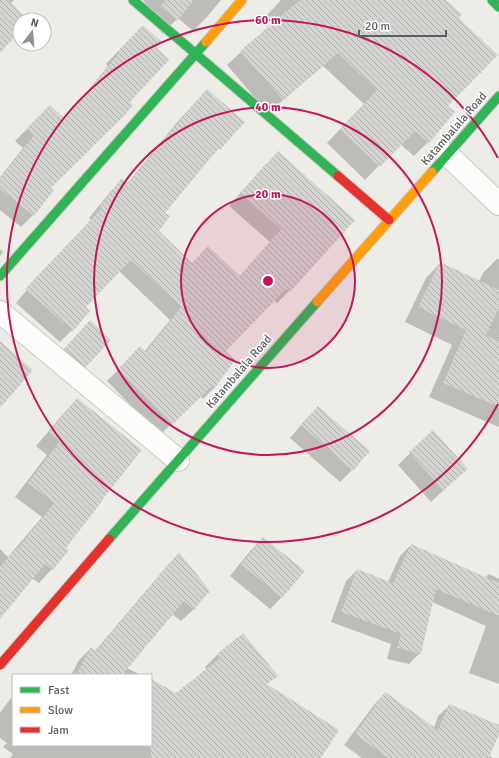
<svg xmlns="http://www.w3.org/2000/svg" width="499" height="758" font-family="Signika,sans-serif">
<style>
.shadow{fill:#0003}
.building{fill:url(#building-back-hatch)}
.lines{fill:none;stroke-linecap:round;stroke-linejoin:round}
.street-casing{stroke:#cacac9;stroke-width:24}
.fast-casing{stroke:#c9c9c7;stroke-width:11}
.slow-casing{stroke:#c9c9c7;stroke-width:11}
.jam-casing{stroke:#c9c9c7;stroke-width:11}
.street{stroke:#fcfcfb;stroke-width:22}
.fast{stroke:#30b455;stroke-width:9}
.slow{stroke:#ff9f0a;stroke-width:9}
.jam{stroke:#e5322d;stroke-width:9}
.ring{fill:none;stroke:#c2185b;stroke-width:2}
.labels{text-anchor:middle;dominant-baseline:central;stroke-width:3;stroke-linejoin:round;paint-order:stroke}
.street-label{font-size:12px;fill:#5c6065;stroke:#fff}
.centre{fill:#c2185b;stroke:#fff;stroke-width:2}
.ring-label{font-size:12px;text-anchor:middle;font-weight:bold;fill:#c2185b;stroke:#fff;stroke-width:3;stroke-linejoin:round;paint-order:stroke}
</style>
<defs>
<pattern id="building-back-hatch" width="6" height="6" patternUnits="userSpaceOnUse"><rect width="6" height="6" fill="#d4d4d1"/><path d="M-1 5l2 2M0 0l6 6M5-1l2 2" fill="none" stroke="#afafad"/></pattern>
</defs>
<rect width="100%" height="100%" fill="#edece7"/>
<path class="shadow" d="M0,0H14L10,4L28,20H20V29L0,51Z
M143,0H221L207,17L193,31L178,18L162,34Z
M281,0H445L458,18L446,106L453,112L428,142L414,156L400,144L365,180L327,143L364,104L323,66L268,113L227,65L241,52L275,22L267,15Z
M131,38L33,215L21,227L0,210V177L23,148L15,141L50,106L64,120L108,66L106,64Z
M207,90L243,122L207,161L164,213L157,231L192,264L239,277L270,242L229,206L266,164L354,220L289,291L277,303L274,300L224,351L215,387L203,399L200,396L160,435L107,381L140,348L144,352L170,320L119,271L84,307L72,330L60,342L16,303L42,272L91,220L89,218L110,192L122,180L127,184L179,120Z
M0,249L3,252L0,256Z
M497,259H499V427L429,397L452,345L405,322L426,278L440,263L479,282L483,273Z
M78,334L110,340L74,379L53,361Z
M77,399L101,500L65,548L52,569L39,583L32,578L0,615V549L8,557L42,517L15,497L47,455L36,446L64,413Z
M318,408L352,470L340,482L290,438L306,419Z
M432,432L466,469L431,502L398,465Z
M263,538L282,597L270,609L230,576L251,550Z
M411,545L485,578L489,574L499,579V684L469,673L486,626L432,602L420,653L409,664L387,659L391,644L331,622L346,581L357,570L388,582L400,556Z
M179,554L194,609L181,621L172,614L127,668L141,675H71L79,660L91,648L95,651L167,566Z
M243,634L254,694L320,758H10L13,754L3,747L7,743L0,738V713L13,695V745H151V680L176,694L207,670L205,667L217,655Z
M385,693L434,728L438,716L450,705L499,726V732L489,755L493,758H362L344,745L374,705Z"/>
<path class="building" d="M0,0H8L29,20H20V31L0,53Z
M166,0H194L177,21L160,6Z
M300,0H446L462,14L459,18L498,55L448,106L455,112L429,143L415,131L380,167L340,129L377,90L338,53L283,100L240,51Z
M143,25L161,41L156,47L169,60L130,102L133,105L125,115L51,188L54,190L34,216L0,189V178L34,135L27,128L50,105L65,119L119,53L117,52Z
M207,89L245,122L220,150L218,149L165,213L170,216L159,231L192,263L208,246L240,276L281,229L240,193L278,151L355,220L290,292L286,289L226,351L235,360L215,388L213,385L173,424L118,369L140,346L146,352L181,307L131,260L86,307L90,311L73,331L25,289L102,208L100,206L122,178L128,183L191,107Z
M440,262L499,290V308L486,335L499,341V407L443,383L466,330L418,307Z
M90,320L111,340L86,367L64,349Z
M0,341L33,370L0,408Z
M77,398L142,450L102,500H103L66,548L69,550L53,570L45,564L0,619V567L16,548L17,549L54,503L28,483L60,441L49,432Z
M318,406L370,451L353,471L301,425Z
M433,430L468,469L443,490L409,452Z
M263,537L305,571L282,598L241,564Z
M411,544L499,583V616L436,589L421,654L397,648L401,634L341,612L357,569L393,583Z
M179,552L210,591L194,610L184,601L124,673L126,675H76L91,647L96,651Z
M243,633L278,676L267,684L339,730L321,758H151V679L176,693L220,658L217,654Z
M385,692L438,730L449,704L499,725V734L489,758H388L355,734Z"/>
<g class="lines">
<defs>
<path id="street" d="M447,154L499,204
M0,312L178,460"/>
<path id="fast" d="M133,0L338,176
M492,0L499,7
M432,172L499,96
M0,276L206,42
M109,539L317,302"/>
<path id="slow" d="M206,42L242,0
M317,302L432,172"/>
<path id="jam" d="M338,176L389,220
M0,665L109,539"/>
</defs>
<use href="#street" class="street-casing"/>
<use href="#fast" class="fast-casing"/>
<use href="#slow" class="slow-casing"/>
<use href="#jam" class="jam-casing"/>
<use href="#street" class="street"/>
<use href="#fast" class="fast"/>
<use href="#slow" class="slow"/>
<use href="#jam" class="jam"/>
</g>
<circle cx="268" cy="281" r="87" fill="#c2185b" fill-opacity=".12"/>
<g class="ring">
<circle cx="268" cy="281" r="87"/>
<circle cx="268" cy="281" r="174"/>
<path d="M498 404A261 261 0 1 1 498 158"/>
</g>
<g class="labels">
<g class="street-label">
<text transform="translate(454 129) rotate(-49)">Katambalala Road</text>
<text transform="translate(239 372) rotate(-49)">Katambalala Road</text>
</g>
</g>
<circle cx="268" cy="281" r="6" class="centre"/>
<g class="ring-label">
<text x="268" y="24">60 m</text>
<text x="268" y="111">40 m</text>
<text x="268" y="198">20 m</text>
</g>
<rect x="12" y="674" width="140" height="72" fill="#ffffff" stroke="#bebfc1"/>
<rect x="20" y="687" width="20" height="6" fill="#30b455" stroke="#bebfc1"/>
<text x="48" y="694" font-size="12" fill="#5c6065">Fast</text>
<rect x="20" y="707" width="20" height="6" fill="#ff9f0a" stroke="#bebfc1"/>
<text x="48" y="714" font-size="12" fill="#5c6065">Slow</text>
<rect x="20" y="727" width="20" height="6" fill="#e5322d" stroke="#bebfc1"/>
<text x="48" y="734" font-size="12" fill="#5c6065">Jam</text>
<g transform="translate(32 32) rotate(16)"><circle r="19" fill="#ffffff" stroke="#bebfc1"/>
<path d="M0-3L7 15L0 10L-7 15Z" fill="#8f9192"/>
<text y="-6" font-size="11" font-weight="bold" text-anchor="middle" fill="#5c6065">N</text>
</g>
<path d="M359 30v6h87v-6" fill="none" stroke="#5c6065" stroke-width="2"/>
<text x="365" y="30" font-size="12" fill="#5c6065" stroke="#ffffff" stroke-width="3" paint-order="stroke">20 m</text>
</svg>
